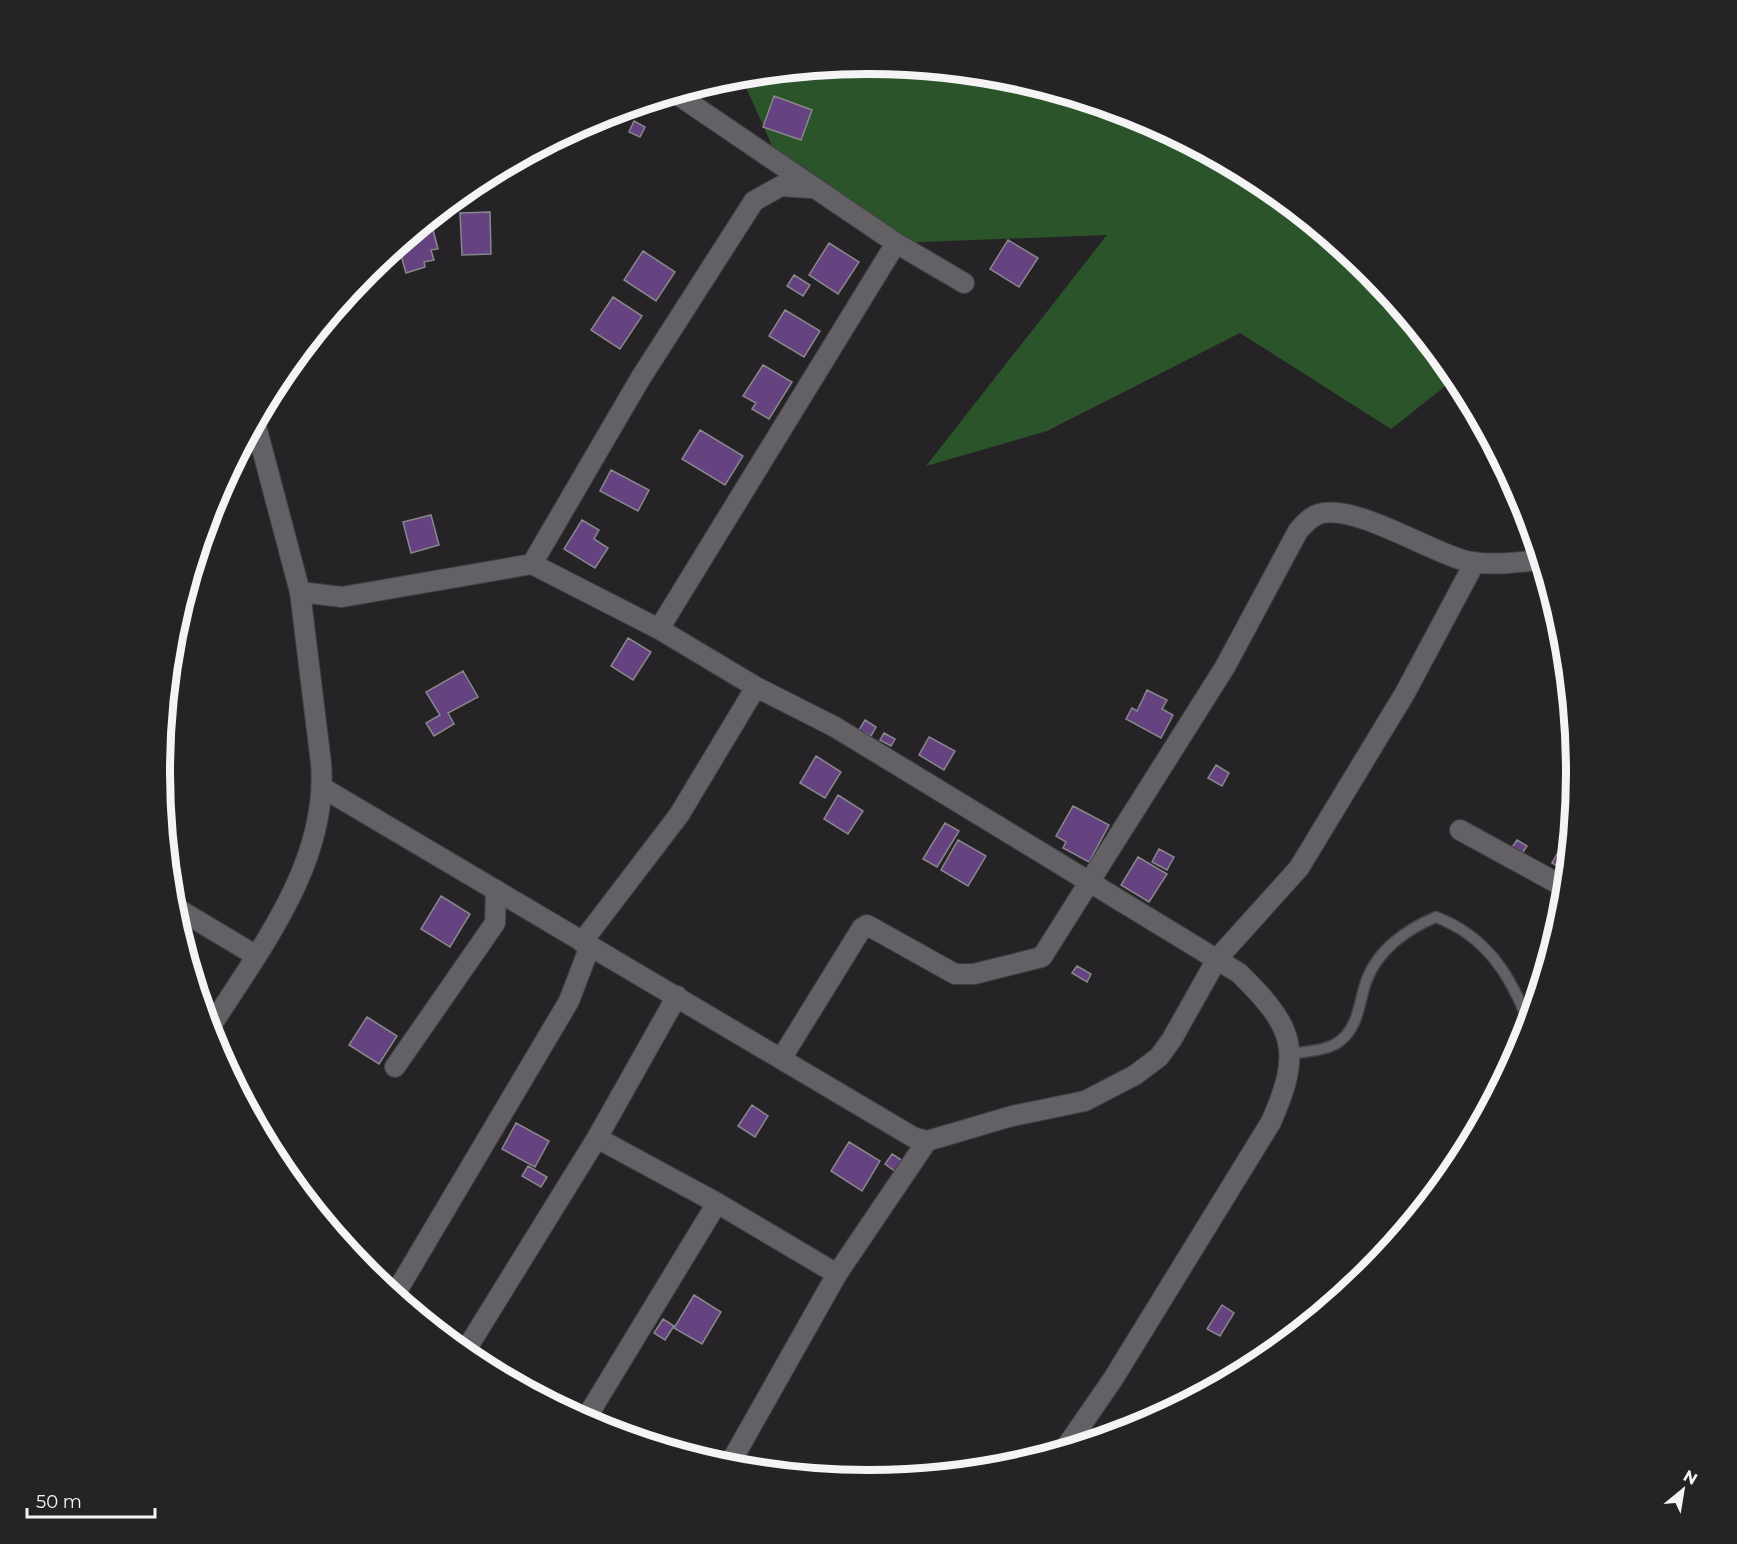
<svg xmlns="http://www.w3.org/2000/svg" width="1737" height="1544" font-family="Montserrat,sans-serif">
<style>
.green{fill:#2b542b}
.building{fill:#654280;stroke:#88878a;stroke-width:1.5}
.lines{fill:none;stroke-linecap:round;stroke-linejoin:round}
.lane-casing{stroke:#414042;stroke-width:13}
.street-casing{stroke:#414042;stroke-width:22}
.lane{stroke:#636165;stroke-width:10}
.street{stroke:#636165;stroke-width:20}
.rim{fill:none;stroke:#f5f4f5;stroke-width:8}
</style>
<rect width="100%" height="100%" fill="#252326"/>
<path class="green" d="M869,63L1007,77L1140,117L1263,183L1370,271L1457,377L1391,429L1240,333L1047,431L926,466L1107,235L896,243L781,166L741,76Z"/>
<path class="building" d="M774,96L812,110L801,140L763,127Z
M634,121L645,127L640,137L629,132Z
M472,185L474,192L459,196Z
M490,212L491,254L462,255L460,213Z
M432,226L438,249L431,250L434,260L424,262L425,267L406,273L398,245L416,231Z
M1008,240L1038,258L1019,287L990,269Z
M829,243L859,262L838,294L809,275Z
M643,251L675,272L656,301L624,280Z
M794,275L810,285L803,296L787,286Z
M613,297L642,316L620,349L591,330Z
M785,310L820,331L804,357L769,336Z
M763,365L792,382L769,419L752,409L756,403L743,396Z
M700,430L743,456L725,485L682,459Z
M611,470L649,490L638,511L600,491Z
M431,515L439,545L411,553L403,522Z
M582,520L599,530L594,539L608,548L595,568L564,549Z
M628,638L651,652L633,680L611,666Z
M463,671L478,697L448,713L454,724L434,736L426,723L440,715L426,692Z
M1147,690L1167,700L1162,709L1173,715L1161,738L1126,719L1132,708L1137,711Z
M865,720L876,727L871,736L859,730Z
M884,733L895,739L891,746L880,740Z
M929,737L955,751L944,770L919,755Z
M816,756L841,772L825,798L800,783Z
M1216,765L1229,773L1222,786L1208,778Z
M838,795L863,811L848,834L824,819Z
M1073,806L1109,825L1089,862L1063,848L1066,842L1056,836Z
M945,823L959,831L937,867L923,859Z
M1568,834L1571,836L1568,872L1552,863Z
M958,840L986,856L968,886L941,870Z
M1517,840L1527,846L1518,860L1508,853Z
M1159,849L1174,857L1167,870L1152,862Z
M1138,857L1167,874L1149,902L1121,885Z
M441,896L470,914L450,947L421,929Z
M1077,966L1091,974L1087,982L1072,973Z
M367,1017L397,1036L379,1064L349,1045Z
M752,1105L768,1116L755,1137L738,1126Z
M516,1123L549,1141L535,1167L502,1149Z
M849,1142L880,1161L862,1191L831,1171Z
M892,1154L903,1161L896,1172L885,1164Z
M528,1166L547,1177L541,1187L522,1176Z
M694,1295L721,1312L702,1344L674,1328Z
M1222,1305L1234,1313L1220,1336L1207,1329Z
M663,1319L674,1326L665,1340L654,1333Z"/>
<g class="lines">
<defs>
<path id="lane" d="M1291,1054C1307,1051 1327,1051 1340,1041C1359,1026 1359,1002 1366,982C1377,950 1407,929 1436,917C1486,936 1511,975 1529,1024"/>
<path id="street" d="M896,243L964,283
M255,422L300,592L342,597L532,564L659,629L756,687L835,727L1239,973C1294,1027 1303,1050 1271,1122L1113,1379L1064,1450
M532,564L640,379L754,201L781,186L811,188
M659,629L896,243L675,93
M323,788L913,1137L927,1141L1012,1116L1085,1101L1135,1075L1159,1057L1172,1039L1217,959L1299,868L1405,693L1475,562
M1460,830L1566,888
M173,906L255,955
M582,942L679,815L756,687
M209,1029C260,949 329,862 321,763L300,592
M781,1059L862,928L867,925L955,974H974L1042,957L1225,667L1298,531C1304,524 1310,517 1319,514C1353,503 1427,550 1463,560C1488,567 1517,562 1541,560
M395,1067L495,923L496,890
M597,1138L717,1203L837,1274
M394,1296L569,1001L590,946
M464,1353L597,1138L677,996
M585,1420L717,1203
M728,1467L837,1274L927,1141"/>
</defs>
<use href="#lane" class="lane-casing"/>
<use href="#street" class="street-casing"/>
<use href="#lane" class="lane"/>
<use href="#street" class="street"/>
</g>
<path d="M0 0H1737V1544H0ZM170 772a698 698 0 1 1 1396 0a698 698 0 1 1-1396 0Z" fill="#252326" fill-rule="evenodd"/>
<path class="rim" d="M170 772a698 698 0 1 1 1396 0a698 698 0 1 1-1396 0Z"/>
<g transform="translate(1683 1490) rotate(30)" stroke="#252326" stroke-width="4.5" paint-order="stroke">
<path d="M0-4.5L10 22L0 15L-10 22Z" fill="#f5f4f5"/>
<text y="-9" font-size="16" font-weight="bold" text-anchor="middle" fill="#f5f4f5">N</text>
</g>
<path d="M27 1508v9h128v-9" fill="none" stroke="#f5f4f5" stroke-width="3"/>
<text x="36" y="1508" font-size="18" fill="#f5f4f5" stroke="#252326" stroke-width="4.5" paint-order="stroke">50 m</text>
</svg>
